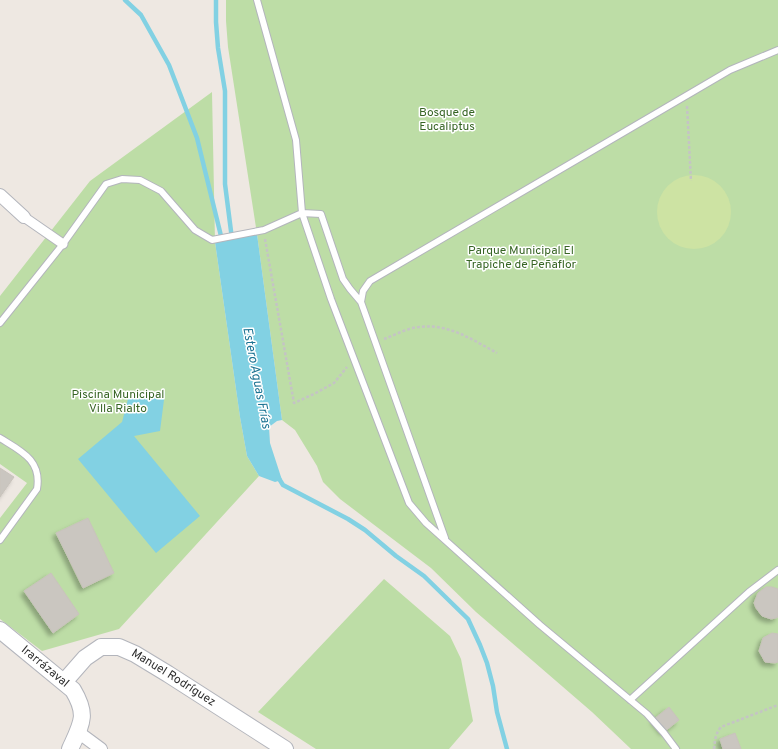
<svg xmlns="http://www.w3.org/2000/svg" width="778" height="749" font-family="Overpass,sans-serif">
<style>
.green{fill:#bddda6}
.pitch{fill:#cde3a3}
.water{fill:#82d1e3}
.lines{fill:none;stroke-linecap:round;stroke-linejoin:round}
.stream{stroke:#82d1e3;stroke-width:4.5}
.building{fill:#cac6c0;stroke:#c9c3bc;filter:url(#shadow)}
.service-casing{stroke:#b3b5bc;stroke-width:8}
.pedestrian-casing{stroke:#b3b5bc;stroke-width:11}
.minor-casing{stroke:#b3b5bc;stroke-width:14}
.secondary-casing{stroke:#b3b5bc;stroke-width:18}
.path{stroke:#c4c4c4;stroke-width:2.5;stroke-dasharray:3 2;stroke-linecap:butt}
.service{stroke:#fff;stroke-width:6}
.pedestrian{stroke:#fff;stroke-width:9}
.minor{stroke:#fff;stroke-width:12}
.secondary{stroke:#fff;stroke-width:16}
.labels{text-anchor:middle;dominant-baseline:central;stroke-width:3;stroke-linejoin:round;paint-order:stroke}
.park-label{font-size:12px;fill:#376524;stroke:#fff}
.street-label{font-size:12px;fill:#2e2e2e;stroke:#fff}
.water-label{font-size:13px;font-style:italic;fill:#1d7493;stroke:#fff}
</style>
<defs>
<filter id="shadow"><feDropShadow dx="-3.5" dy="3.5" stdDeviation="2" flood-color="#0004"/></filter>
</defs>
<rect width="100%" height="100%" fill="#eee8e2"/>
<path class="green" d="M226,0H778V749H631L592,712L476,612L431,568L340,499L323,482L317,466L295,430L282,420L257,234L228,47L226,21Z
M212,92L215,242L240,417L247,456L259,476L119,629L42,651L0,619V518L27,483L0,464V296L90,181Z
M384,579L450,636L461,659L473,721L449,749H316L258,712Z"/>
<path class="pitch" d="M657 212a37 37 0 1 1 74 0a37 37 0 1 1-74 0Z"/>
<path class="water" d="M257,234L282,420L277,421L269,427L270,443L282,480L275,482L259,476L247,456L240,417L215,242Z
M165,392L160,431L134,436L200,516L156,553L78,459L122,422L128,399Z"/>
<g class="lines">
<path class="stream" d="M125,0L141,15L169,65L197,138L222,240
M216,0V22L218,48L225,91V184L232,239
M278,477L283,485L348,519L365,530L396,556L424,576L468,619L480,645L487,663L493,686L497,712L507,749"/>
</g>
<path class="building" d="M0,468L14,477L0,497Z
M88,518L114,573L83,588L56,533Z
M51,573L79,614L53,633L24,591Z
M766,587H772L778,589V617L776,618L771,619L762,616L756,608L754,603L758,593Z
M772,633L778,634V662L775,663L765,662L759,651L763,638Z
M669,707L679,720L664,732L654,719Z
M735,733L741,749H723L720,739Z"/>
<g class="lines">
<defs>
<path id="service" d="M257,0L296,140L302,213L331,299L409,503L426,523L540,625L647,714L664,733L676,749
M0,323L63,244L106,184L122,179L140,180L161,191L195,230L212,240L264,230L302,213L321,214L343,279L350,289L361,302
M0,438C21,451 42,460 37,489L0,540
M445,538L361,302L363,291L370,281L730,70L778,50
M630,700L749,592L778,570"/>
<path id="pedestrian" d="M24,217L63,244"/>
<path id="minor" d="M0,195L24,217
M78,732L101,749"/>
<g id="secondary">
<path id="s1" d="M0,630L73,690C88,715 82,723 70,749"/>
<path id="s2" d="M64,682L85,658L101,647H119L135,654L168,674L285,749"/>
</g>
</defs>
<use href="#service" class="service-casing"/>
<use href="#pedestrian" class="pedestrian-casing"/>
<use href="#minor" class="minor-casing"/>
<use href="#secondary" class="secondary-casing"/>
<path class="path" d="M687,106L691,181
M265,239L294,403L314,394L334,383L347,367
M384,339C395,335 407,328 419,327C448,323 473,340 497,353
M714,749C715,741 715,734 721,727L778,705"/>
<use href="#service" class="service"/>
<use href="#pedestrian" class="pedestrian"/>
<use href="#minor" class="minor"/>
<use href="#secondary" class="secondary"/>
</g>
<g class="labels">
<g class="park-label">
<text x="447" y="113">Bosque de<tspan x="447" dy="14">Eucaliptus</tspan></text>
<text x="521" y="251">Parque Municipal El<tspan x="521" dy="14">Trapiche de Peñaflor</tspan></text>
<text x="118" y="395">Piscina Municipal<tspan x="118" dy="14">Villa Rialto</tspan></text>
</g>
<g class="street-label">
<text stroke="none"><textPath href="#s1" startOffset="58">Irarrázaval</textPath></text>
<text stroke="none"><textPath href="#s2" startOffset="132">Manuel Rodríguez</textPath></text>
</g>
<g class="water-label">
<text transform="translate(256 378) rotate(79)">Estero Aguas Frías</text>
</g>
</g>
</svg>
